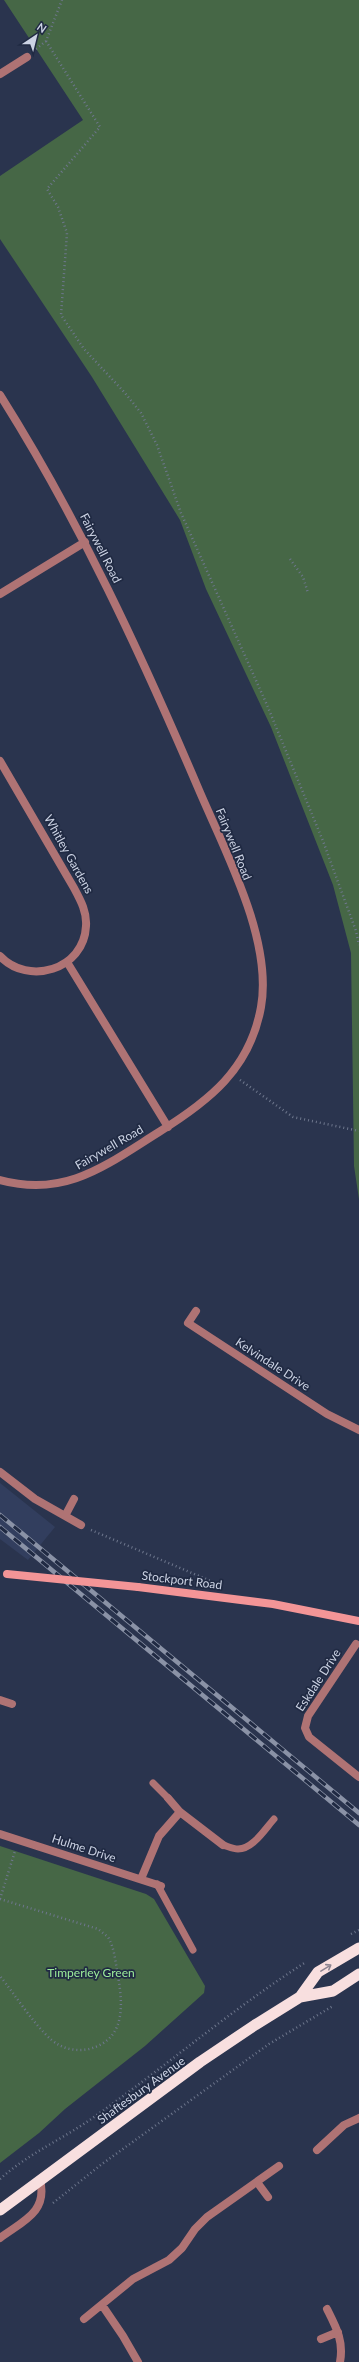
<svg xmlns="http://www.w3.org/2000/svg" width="359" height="2362" font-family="Lato,sans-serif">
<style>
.built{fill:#323e5e}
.green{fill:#466746}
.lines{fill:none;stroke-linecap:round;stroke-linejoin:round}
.path{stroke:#6e778d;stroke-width:2.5;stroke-dasharray:1 3;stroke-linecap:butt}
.service{stroke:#af7374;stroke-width:7}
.minor{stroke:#af7374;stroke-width:8}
.secondary{stroke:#f39597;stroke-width:8}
.trunk{stroke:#f8dfdf;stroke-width:11}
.rail-casing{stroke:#8a92a6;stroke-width:4.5}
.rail{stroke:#202a43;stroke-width:3;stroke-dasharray:9;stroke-linecap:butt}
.secondary-bridge{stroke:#f39597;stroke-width:8}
.oneway{stroke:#8c8491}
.labels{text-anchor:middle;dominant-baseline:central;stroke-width:3.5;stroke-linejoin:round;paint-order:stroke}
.street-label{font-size:12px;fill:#ccd3e4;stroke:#202a43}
.park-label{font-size:12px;fill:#9cec9a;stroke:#202a43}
</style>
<rect width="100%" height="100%" fill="#2a344e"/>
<path class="built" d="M0,1483L55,1527L28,1560L0,1539Z"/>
<path class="green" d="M4,0H359V1199L354,1166L351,953L333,885L271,727L206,589L180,520L92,377L0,239V176L83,120Z
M0,1846L146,1894L154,1899L205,1986L204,1993L145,2046L65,2109L39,2133L0,2163Z"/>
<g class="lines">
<path class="path" d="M46,41L100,127L47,189L58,207L67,233L61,315L84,349L125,393L141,413L157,445L181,513L267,705L323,841L356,931L359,945
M36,49L46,41L62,0
M290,559L303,577L308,593
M240,1080L293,1117L359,1131
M91,1530L213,1582
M0,1899L98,1929L108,1937C114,1947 115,1959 117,1970C122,1999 129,2039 89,2049C79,2051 68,2050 59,2045C41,2036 14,1993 0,1976
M0,1899L15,1851
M351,1934L359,1930
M0,2179C29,2153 63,2139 94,2117C165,2067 232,2009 306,1962
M53,2203L102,2164L269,2044L333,2006"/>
<path class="service" d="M153,1783L168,1798
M223,1845C227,1846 233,1849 238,1849C253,1849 265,1829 274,1819
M157,1884L193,1950"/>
<path class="minor" d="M0,74L27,57
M0,395C79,520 141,654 199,790C225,851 273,940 261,1007C250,1069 209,1101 159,1132C106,1165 66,1198 0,1180
M0,594L85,542
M0,761L74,888C81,901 87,912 86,926C84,970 28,986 0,956
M67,962L168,1127
M196,1311L188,1323L327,1414L359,1430
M0,1472L35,1499L81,1525
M65,1516L74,1499
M356,1644L308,1716L305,1728L309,1737L359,1777
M0,1700L12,1704
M168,1798L180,1812L223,1845
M0,1834L161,1886
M141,1879L159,1836L180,1812
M317,2150L344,2125L359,2118
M257,2182L268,2197
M0,2238C23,2221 48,2212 40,2180
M102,2305L123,2336L138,2362
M327,2309C336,2327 344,2341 340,2362
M84,2319L133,2279L169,2260L182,2248L195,2229L207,2217L279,2166
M321,2339L338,2332"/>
<path class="secondary" d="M138,1587L273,1604L359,1621"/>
<path class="trunk" d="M300,1997L318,1972L359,1948
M0,2210L200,2062L255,2025L300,1997L333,1991L359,1974"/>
<defs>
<path id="rail" d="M0,1515L359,1813
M0,1527L359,1825"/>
</defs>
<use href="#rail" class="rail-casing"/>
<use href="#rail" class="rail"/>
<path class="secondary-bridge" d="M7,1574L138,1587"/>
</g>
<defs><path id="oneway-shaft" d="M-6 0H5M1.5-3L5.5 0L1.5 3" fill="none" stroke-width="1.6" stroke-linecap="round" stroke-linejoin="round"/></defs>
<use class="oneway" href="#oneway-shaft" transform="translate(326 1968) rotate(-31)"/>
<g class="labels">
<g class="street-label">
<text transform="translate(101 548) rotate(63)">Fairywell Road</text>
<text transform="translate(234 844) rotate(68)">Fairywell Road</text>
<text transform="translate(69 854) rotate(61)">Whitley Gardens</text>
<text transform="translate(109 1147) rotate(-30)">Fairywell Road</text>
<text transform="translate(273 1364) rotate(33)">Kelvindale Drive</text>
<text transform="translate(182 1580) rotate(7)">Stockport Road</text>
<text transform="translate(318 1680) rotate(-57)">Eskdale Drive</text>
<text transform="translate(84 1848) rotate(18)">Hulme Drive</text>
<text transform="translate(141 2090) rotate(-36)">Shaftesbury Avenue</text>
</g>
<g class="park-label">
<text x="91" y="1972">Timperley Green</text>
</g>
</g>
<g transform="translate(36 36) rotate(35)" stroke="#202a43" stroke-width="3" paint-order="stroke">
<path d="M0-3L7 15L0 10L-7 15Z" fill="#ccd3e4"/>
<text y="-6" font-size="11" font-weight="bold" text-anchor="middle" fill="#ccd3e4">N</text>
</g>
</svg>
